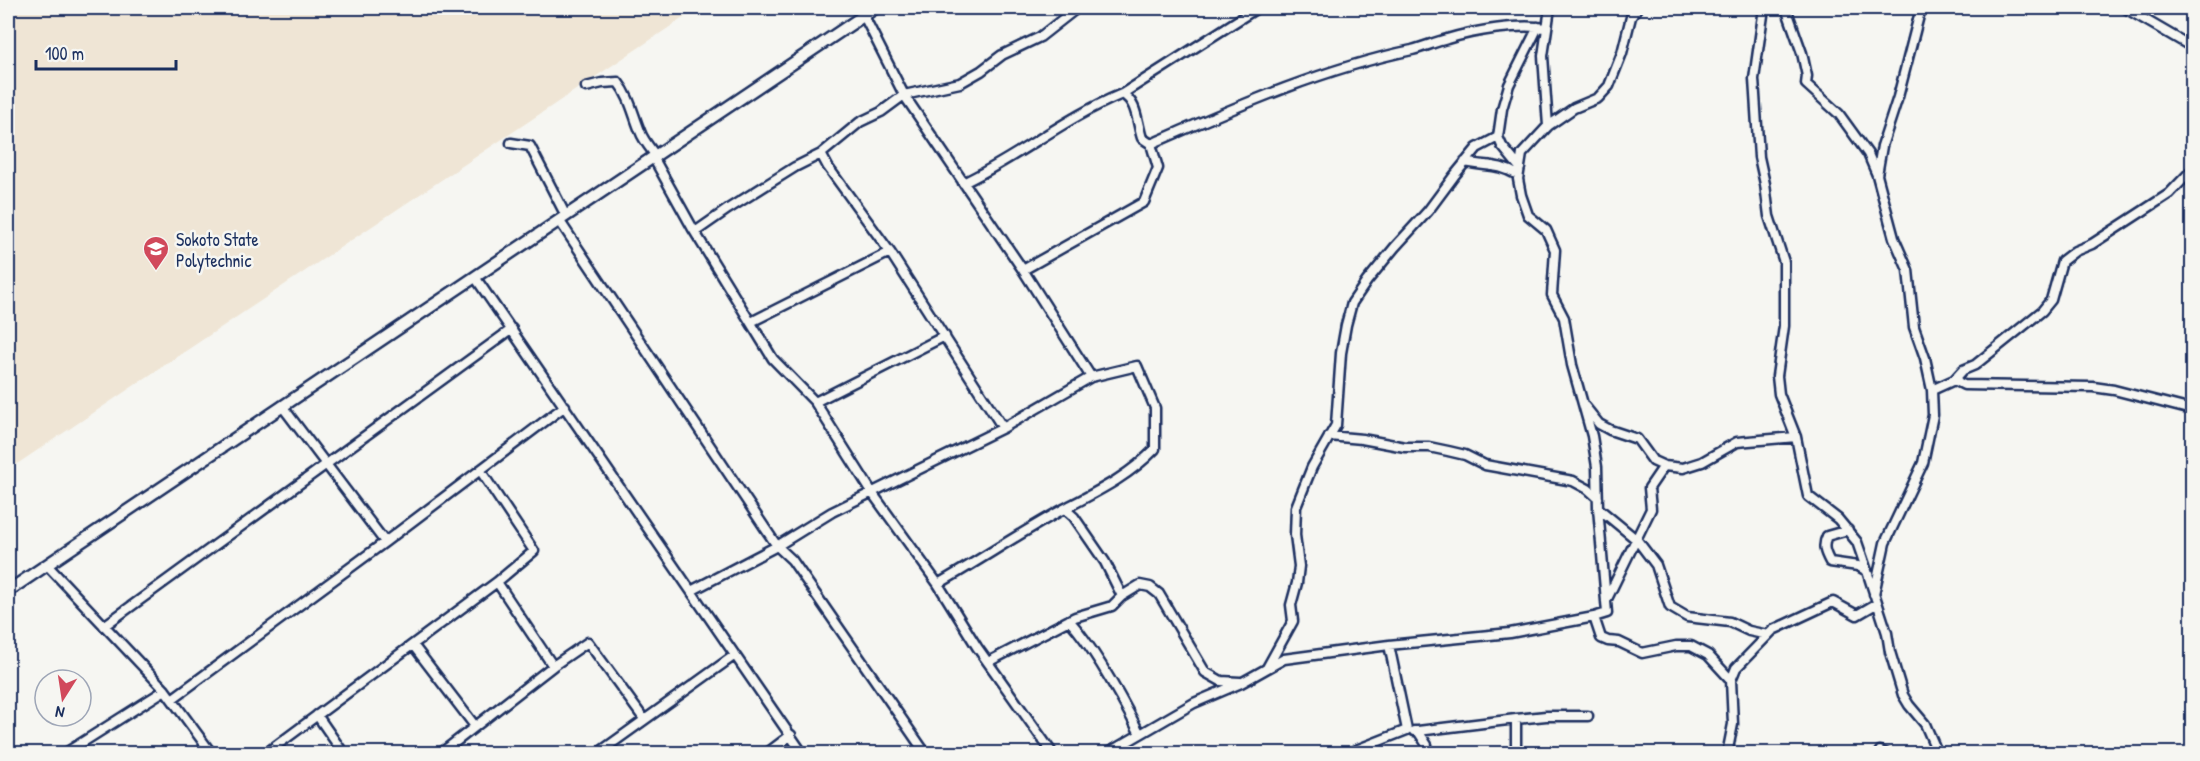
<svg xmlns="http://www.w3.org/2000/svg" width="2200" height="761" font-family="'Patrick Hand',sans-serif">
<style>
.built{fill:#efe5d5}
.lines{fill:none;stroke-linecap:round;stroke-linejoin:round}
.minor-casing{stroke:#1b2f5e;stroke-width:13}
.tertiary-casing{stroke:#1b2f5e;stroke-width:15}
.minor{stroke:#f6f6f2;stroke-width:8}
.tertiary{stroke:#f6f6f2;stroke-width:10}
.labels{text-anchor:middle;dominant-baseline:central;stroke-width:5;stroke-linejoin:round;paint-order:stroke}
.poi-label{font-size:18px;fill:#1b2f5e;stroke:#f6f6f2;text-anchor:start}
</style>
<rect width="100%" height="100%" fill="#f6f6f2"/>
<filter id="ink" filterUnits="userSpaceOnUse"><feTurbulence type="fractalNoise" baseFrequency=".0167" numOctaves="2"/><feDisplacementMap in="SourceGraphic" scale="12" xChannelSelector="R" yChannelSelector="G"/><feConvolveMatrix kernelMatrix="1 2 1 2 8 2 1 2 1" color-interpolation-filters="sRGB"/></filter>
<g filter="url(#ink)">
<path class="built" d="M8,8H698L8,470Z"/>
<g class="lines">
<defs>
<path id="minor" d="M1637,8L1631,17L1622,53L1609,86L1598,98L1574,108L1548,126L1522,154L1518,179L1521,195L1528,215L1546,230L1555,250L1552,295L1564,318L1572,365L1592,436L1597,467L1598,508L1607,613L1594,617L1601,638L1608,641L1619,642L1642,653L1676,646H1691L1708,655L1731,680L1733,724L1727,754
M1764,8L1754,79L1759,157L1765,184L1769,216L1784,262V326L1777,376L1779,394L1796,437L1808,496L1838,519L1857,542L1867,571
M1786,8L1802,53L1807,76L1806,84L1839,114L1868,154L1877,175L1894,238L1908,270L1914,327L1925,358L1932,390L1933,415L1923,463L1885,543L1874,594
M2125,8L2192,47
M864,16L904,95L1023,270L1091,377L1137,366L1155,408V449C1128,477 1096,492 1062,510C1020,533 980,560 938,584
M586,87L602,83L618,82C630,97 633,114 640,131C643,140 650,148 656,156
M1122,94L1257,8
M1548,126L1543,56L1550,8
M1498,137L1502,146L1520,168
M511,143L530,146L566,216
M1151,144C1236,107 1321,69 1412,50C1424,47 1435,42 1447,39C1473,31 1519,23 1546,28
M821,154L828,167L890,252L1003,428
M653,157L693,229L773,359L815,402L873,494L938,584L977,647L1053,754
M1465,162C1488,167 1497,163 1518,175
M1877,175L1882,146L1898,97L1921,8
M963,183C1018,157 1066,117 1122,94C1137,101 1137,123 1142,138L1151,144L1158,168L1144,202L1023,270
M559,220L777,546L792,560L926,754
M695,232L728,209L795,167L821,154L860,122L881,112L904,95L960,83L981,71L1002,55L1040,37L1077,8
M475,277L803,754
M751,322L890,252
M1954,380L1964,385L2093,387L2114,390L2192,410
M1932,390L1954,380L1963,370L1975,365L2042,311L2051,300L2062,261L2075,251L2092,244L2169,194L2192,170
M815,402L945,336
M1583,404L1599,424L1610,430L1637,439L1653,461L1664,466L1683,468L1702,462L1737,442L1796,437
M282,406L385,542
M1329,436L1362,439L1405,447H1429L1448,451L1465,455L1485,465L1573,481L1588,489L1598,498
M1598,508L1637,540L1656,565L1670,607L1687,617L1730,622L1749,631L1768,635
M1065,509L1074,517L1105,562L1122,596
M1848,530L1827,536C1822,546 1825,553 1830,562L1858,566L1867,571L1887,633L1890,652L1903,695L1909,705L1925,724L1938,754
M47,565L165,690L212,754
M497,582L553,666L588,642L644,719
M691,591L777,546L832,512L1003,428L1091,377
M1606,601L1651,509L1649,488L1664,466
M1069,620C1095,649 1122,699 1140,734
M104,626L512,329
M413,645L475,726
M988,662L1075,617L1112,606L1122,596L1140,585L1150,587L1159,594L1205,672L1221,681L1240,682
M1267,668L1293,621L1291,605L1297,583L1299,566L1295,535L1296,507L1312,467L1336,425L1341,353L1346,325L1352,303L1367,281L1395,247L1428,211L1454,176L1477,148L1498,137L1502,109L1509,85L1538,27
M1731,680L1736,668L1773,630L1833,602L1857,615L1876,604
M172,699L385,542L565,406
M317,715L344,754
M1516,719L1546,716H1588
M1414,731H1418L1427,745L1426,754
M1418,731L1516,719V754
M1880,751L1887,754
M64,754L165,690
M265,754L497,582L534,551L480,470
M440,754L553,666
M597,754L735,655
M766,754L791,735
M1106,754L1194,703L1241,683L1284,659L1389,645L1510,633L1594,617
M1346,754L1407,730L1389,645"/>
<path id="tertiary" d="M8,591L875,8"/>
</defs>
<use href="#minor" class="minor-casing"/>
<use href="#tertiary" class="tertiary-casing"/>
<use href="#minor" class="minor"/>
<use href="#tertiary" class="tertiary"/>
</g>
</g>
<defs>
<symbol id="university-pin" viewBox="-11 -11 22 30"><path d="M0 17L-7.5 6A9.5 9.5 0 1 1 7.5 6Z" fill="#d1495b" stroke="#f6f6f2"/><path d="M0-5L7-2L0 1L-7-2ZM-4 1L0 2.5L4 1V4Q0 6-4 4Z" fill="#fff"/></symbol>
</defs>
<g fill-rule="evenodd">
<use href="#university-pin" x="141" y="234" width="30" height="40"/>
</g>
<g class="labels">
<g class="poi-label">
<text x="176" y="239">Sokoto State<tspan x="176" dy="21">Polytechnic</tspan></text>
</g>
</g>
<rect width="2200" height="761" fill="none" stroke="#f6f6f2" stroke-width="30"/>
<rect x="15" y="15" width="2170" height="731" fill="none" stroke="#1b2f5e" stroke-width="2" filter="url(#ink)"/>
<g transform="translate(63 698) rotate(192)"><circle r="28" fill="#f6f6f2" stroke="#9ea6b7" stroke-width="1.5"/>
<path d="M0-4.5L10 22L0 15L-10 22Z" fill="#d1495b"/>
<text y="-9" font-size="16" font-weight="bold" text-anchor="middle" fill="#1b2f5e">N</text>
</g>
<path d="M36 60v9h140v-9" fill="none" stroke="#1b2f5e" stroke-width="3"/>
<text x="45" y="60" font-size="18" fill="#1b2f5e" stroke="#f6f6f2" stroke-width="4.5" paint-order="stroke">100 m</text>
</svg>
